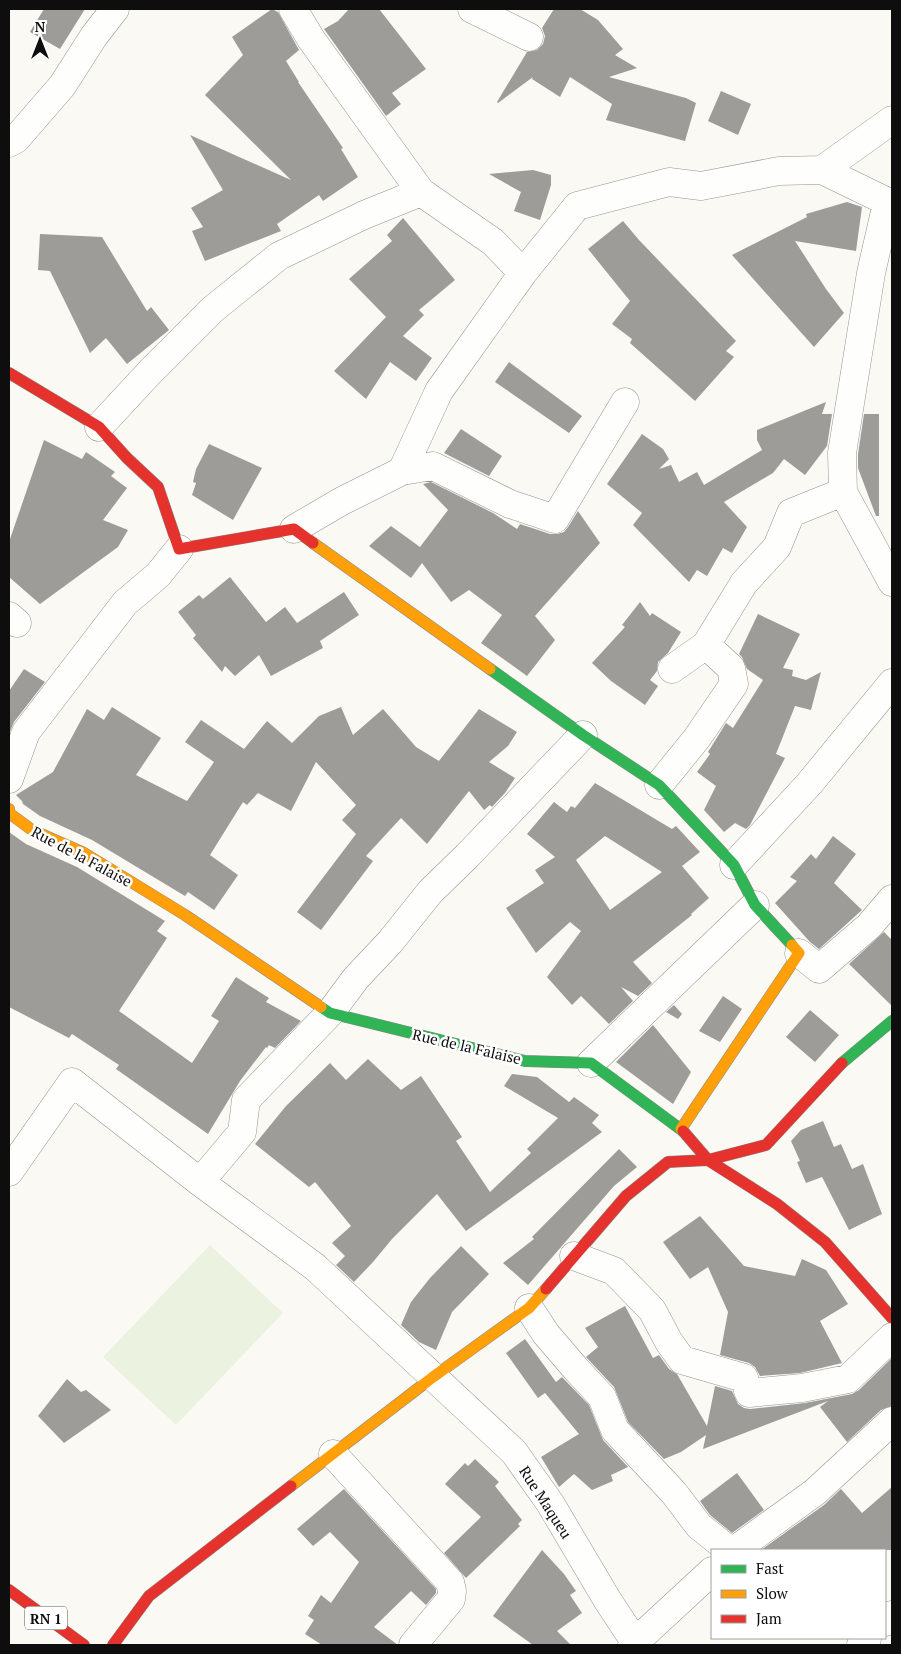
<svg xmlns="http://www.w3.org/2000/svg" width="901" height="1654" font-family="'PT Serif',serif">
<style>
.pitch{fill:#ebf2df}
.building{fill:#9e9c98;fill-rule:evenodd}
.lines{fill:none;stroke-linecap:round;stroke-linejoin:round}
.street-casing{stroke:#949491;stroke-width:29}
.fast-casing{stroke:#8b8a88;stroke-width:12}
.slow-casing{stroke:#8b8a88;stroke-width:12}
.jam-casing{stroke:#8b8a88;stroke-width:12}
.street{stroke:#fefefd;stroke-width:28}
.fast{stroke:#30b455;stroke-width:11}
.slow{stroke:#ff9f0a;stroke-width:11}
.jam{stroke:#e5322d;stroke-width:11}
.labels{text-anchor:middle;dominant-baseline:central;stroke-width:5;stroke-linejoin:round;paint-order:stroke}
.shield{fill:#fff;stroke:#565656;stroke-width:1}
.shield-label{font-size:14px;font-weight:bold;fill:#0e0e0e}
.street-label{font-size:15px;fill:#0e0e0e;stroke:#fff}
</style>
<rect width="100%" height="100%" fill="#faf9f3"/>
<path class="pitch" d="M210,1245L283,1313L176,1425L103,1357Z"/>
<path class="building" d="M44,9H85L60,49L30,32Z
M272,9L278,12L299,50L286,61L299,82H298L343,148L341,149L358,177L323,201L319,195L277,224L281,231L205,261L192,231L203,227L191,208L223,190L190,135L291,180L205,95L243,55L232,37Z
M349,9H379L426,69L392,93L401,104L386,116L324,29L338,21Z
M554,9H580L598,20L623,49L615,55L637,68L609,77L686,98L696,103L685,141L606,120L612,104L570,77L560,97L532,79L533,77L498,103L497,102L527,52L537,50L543,44L545,36L542,28Z
M721,91L751,104L738,135L708,121Z
M533,170L551,175V185L540,220L514,211L521,192L489,174Z
M847,202L862,207L856,251L795,241L826,289L844,313L814,347L732,255L807,217L806,214Z
M403,218L455,280L419,310L424,315L403,336L432,358L416,381L390,362L366,399L334,371L386,317L349,279L392,241L387,235Z
M623,221L639,240L736,341L726,351L734,357L695,401L630,343L632,339L612,324L630,301L588,249Z
M40,234L102,237L147,311L151,307L169,330L127,364L106,338L90,353L50,271L38,270Z
M509,362L582,416L569,433L495,382Z
M826,402L822,414H832L827,446L805,475L784,459L773,473L724,502L747,527L732,553L723,548L707,576L697,570L689,582L633,525L642,513L607,484L642,434L663,449L669,459L659,469L671,465L679,482L697,472L704,485L762,450L757,440V430Z
M864,414H879V516H876L858,468V454Z
M461,429L502,456L489,476L444,453Z
M44,440L82,459L86,452L115,472L111,476L127,488L103,520L128,530L118,547L40,604L9,577V542Z
M209,444L262,468L233,520L192,495L196,483L193,482L196,469Z
M431,482L493,513L517,529L520,524L550,534H557L564,532L568,527L578,511L600,543L535,616L555,640L527,676L481,643L502,615L469,590L451,602L422,563L411,578L369,546L391,526L420,547L448,510L423,484Z
M230,577L266,622L285,607L297,623L344,592L359,615L320,641L323,648L271,676L259,655L235,676L225,666L222,672L193,638L196,635L178,612L199,595L203,599Z
M640,602L650,616L652,613L681,632L668,653L658,662L657,671L650,680L658,686L645,705L611,681L592,663L625,627L622,625Z
M758,614L800,634L783,668L793,670L792,676L806,680L821,672L811,710L795,706L776,754L785,758L750,825L746,829L735,823L724,832L704,810L716,786L697,772L710,754L708,752L726,723L733,728L763,680L747,669L742,657L739,654Z
M24,669L45,682L14,722L9,734V691Z
M112,707L161,738L136,775L187,801L214,762L185,742L201,720L244,749L267,721L292,743L319,716L341,707L353,735L383,709L416,747L439,761L479,709L517,732L508,746L489,762L515,778L505,793L492,807L490,805L484,810L469,791L427,844L401,818L366,856L373,861L321,930L297,912L356,834L342,820L356,805L316,762L291,811L258,793L247,805L243,802L210,855L238,875L214,910L188,892L185,896L92,840L40,816L23,804L22,801L16,795L53,772L87,709L104,720Z
M595,783L672,829L676,826L700,852L682,866L709,898L691,914L692,915L633,962L652,983L638,996L621,987L633,1001L609,1024L581,996L572,1005L547,977L581,931L570,922L536,953L506,908L544,883L535,870L555,857L527,834L554,802L567,812L571,806L575,808ZM605,836L662,872L610,910L576,860Z
M9,832L26,844L77,867L165,921L157,931L167,938L119,1011L192,1063L219,1021L211,1016L236,977L269,998L266,1002L301,1021L275,1048L269,1045L267,1048L266,1047L240,1081L208,1134L116,1069L119,1065L72,1034L69,1038L9,1007Z
M833,836L856,854L834,883L862,910L819,949L810,942L775,903L797,881L790,877L811,854L816,859Z
M884,932L892,940V1006L849,964Z
M723,996L742,1009L720,1042L699,1031Z
M674,1005L682,1014L678,1019L666,1012Z
M810,1010L839,1035L815,1062L786,1037Z
M653,1025L691,1072L673,1104L616,1062Z
M368,1059L401,1090L421,1076L462,1137L456,1141L490,1192L531,1153L527,1149L558,1118L504,1086L512,1074L537,1077L569,1102L574,1097L599,1115L592,1123L602,1132L466,1231L437,1194L392,1239L373,1262L354,1282L336,1265L345,1256L332,1243L351,1226L315,1182L309,1187L255,1144L286,1106L330,1063L346,1080Z
M823,1121L834,1147L841,1144L852,1169L863,1164L882,1214L849,1230L822,1177L806,1183L797,1162L800,1161L791,1141L801,1130Z
M619,1149L637,1167L614,1186L528,1285L503,1263L534,1239L532,1237Z
M700,1216L744,1266L795,1276L802,1259L826,1270L848,1304L820,1321L842,1363L800,1373L760,1376L755,1367L749,1363L720,1355L728,1312L708,1267L690,1279L663,1242Z
M461,1246L489,1274L452,1312L436,1350L419,1342L401,1325L411,1302L430,1278Z
M625,1306L653,1358L659,1355L669,1369L677,1374L707,1426L715,1386L732,1391L738,1404L744,1408L750,1409L805,1403L852,1394L859,1390L892,1358V1406L881,1410L847,1442L820,1407L828,1401L703,1449L706,1435L681,1452L664,1459L628,1422L614,1387L586,1357L598,1347L585,1328Z
M525,1339L556,1382L562,1377L589,1405L603,1440L628,1467L611,1475L613,1481L592,1490L574,1474L559,1487L541,1457L579,1434L545,1393L538,1398L506,1353Z
M67,1379L81,1392L86,1390L111,1410L64,1443L38,1416Z
M475,1459L499,1482L495,1486L522,1520L518,1524L520,1526L466,1578L444,1553L481,1517L445,1484L465,1463L468,1466Z
M737,1473L764,1510L732,1533L710,1515L700,1501Z
M892,1487V1550H761L824,1505L841,1489L862,1513Z
M344,1489L436,1589V1593L426,1605L411,1591L374,1627L398,1645H322L305,1634L314,1620L308,1616L321,1595L331,1603L359,1562L330,1532L313,1546L297,1529Z
M542,1550L564,1574L576,1591L570,1595L582,1613L557,1631L571,1645H533L493,1616Z"/>
<g class="lines">
<defs>
<path id="street" d="M293,9L311,39L421,192L493,242L523,273
M472,9L529,37
M9,143L16,139L62,86L94,36L115,9
M822,170L892,120
M99,427L150,372L213,309L279,256L364,215L421,192
M402,471L433,466L510,504L555,519L625,402
M843,492L892,582
M294,529L342,501L402,471L439,391L523,273L577,206L669,182L701,186L779,171L822,170L892,204
M9,616L17,623
M672,669L706,645L744,583L777,547L791,513L843,492L842,453L871,273L887,203
M9,779L26,732L125,603L158,575L179,549
M659,785L697,738L734,684L731,668L706,645
M734,865L809,784L892,683
M799,953L819,969L869,926L892,899
M591,1063L755,905
M9,1172L72,1082L200,1182L315,1267L514,1452L550,1503L608,1601L637,1645
M200,1182L242,1132L246,1100L330,1013L356,978L390,942L430,892L467,856L583,735
M574,1256L614,1271L652,1310L669,1342L682,1360L744,1378L749,1393L802,1388L848,1379L892,1337
M529,1308L546,1334L576,1369L602,1397L615,1430L674,1493L699,1526L729,1550
M333,1454L450,1582L452,1591L451,1599L413,1645
M735,1550L815,1492L892,1421
M885,1622L892,1615
M632,1645L712,1571
M861,1645L867,1638"/>
<path id="fast" d="M490,669L583,735L659,785L734,865L755,905L792,945
M321,1007L330,1013L525,1061L591,1063L683,1131
M842,1063L892,1021"/>
<path id="slow" d="M313,543L490,669
M9,809V813L32,830L84,853L185,915L321,1007
M681,1129L799,953L792,945
M291,1486L433,1377L529,1308L546,1289"/>
<path id="jam" d="M9,373L99,427L127,458L158,487L179,549L294,529L313,543
M683,1131L708,1160L777,1204L825,1242L892,1318
M546,1289L626,1196L668,1162L708,1160L766,1145L842,1063
M9,1590L84,1645
M113,1645L149,1596L291,1486"/>
</defs>
<use href="#street" class="street-casing"/>
<use href="#fast" class="fast-casing"/>
<use href="#slow" class="slow-casing"/>
<use href="#jam" class="jam-casing"/>
<use href="#street" class="street"/>
<use href="#fast" class="fast"/>
<use href="#slow" class="slow"/>
<use href="#jam" class="jam"/>
</g>
<g class="labels">
<rect class="shield" x="25" y="1606.5" width="42" height="23" rx="4"/>
<g class="shield-label">
<text x="46" y="1618">RN 1</text>
</g>
<g class="street-label">
<text transform="translate(82 856) rotate(28)">Rue de la Falaise</text>
<text transform="translate(467 1046) rotate(13)">Rue de la Falaise</text>
<text transform="translate(546 1502) rotate(57)">Rue Maqueu</text>
</g>
</g>
<rect width="901" height="1654" fill="none" stroke="#0e0e0e" stroke-width="20"/>
<rect x="711" y="1549" width="175" height="90" fill="#ffffff" stroke="#9f9f9f"/>
<rect x="721" y="1565" width="25" height="8" fill="#30b455" stroke="#9f9f9f"/>
<text x="756" y="1574" font-size="15" fill="#0e0e0e">Fast</text>
<rect x="721" y="1590" width="25" height="8" fill="#ff9f0a" stroke="#9f9f9f"/>
<text x="756" y="1599" font-size="15" fill="#0e0e0e">Slow</text>
<rect x="721" y="1615" width="25" height="8" fill="#e5322d" stroke="#9f9f9f"/>
<text x="756" y="1624" font-size="15" fill="#0e0e0e">Jam</text>
<g transform="translate(40 40)" stroke="#ffffff" stroke-width="4" paint-order="stroke">
<path d="M0-4L9 19L0 12L-9 19Z" fill="#0e0e0e"/>
<text y="-8" font-size="14" font-weight="bold" text-anchor="middle" fill="#0e0e0e">N</text>
</g>
</svg>
